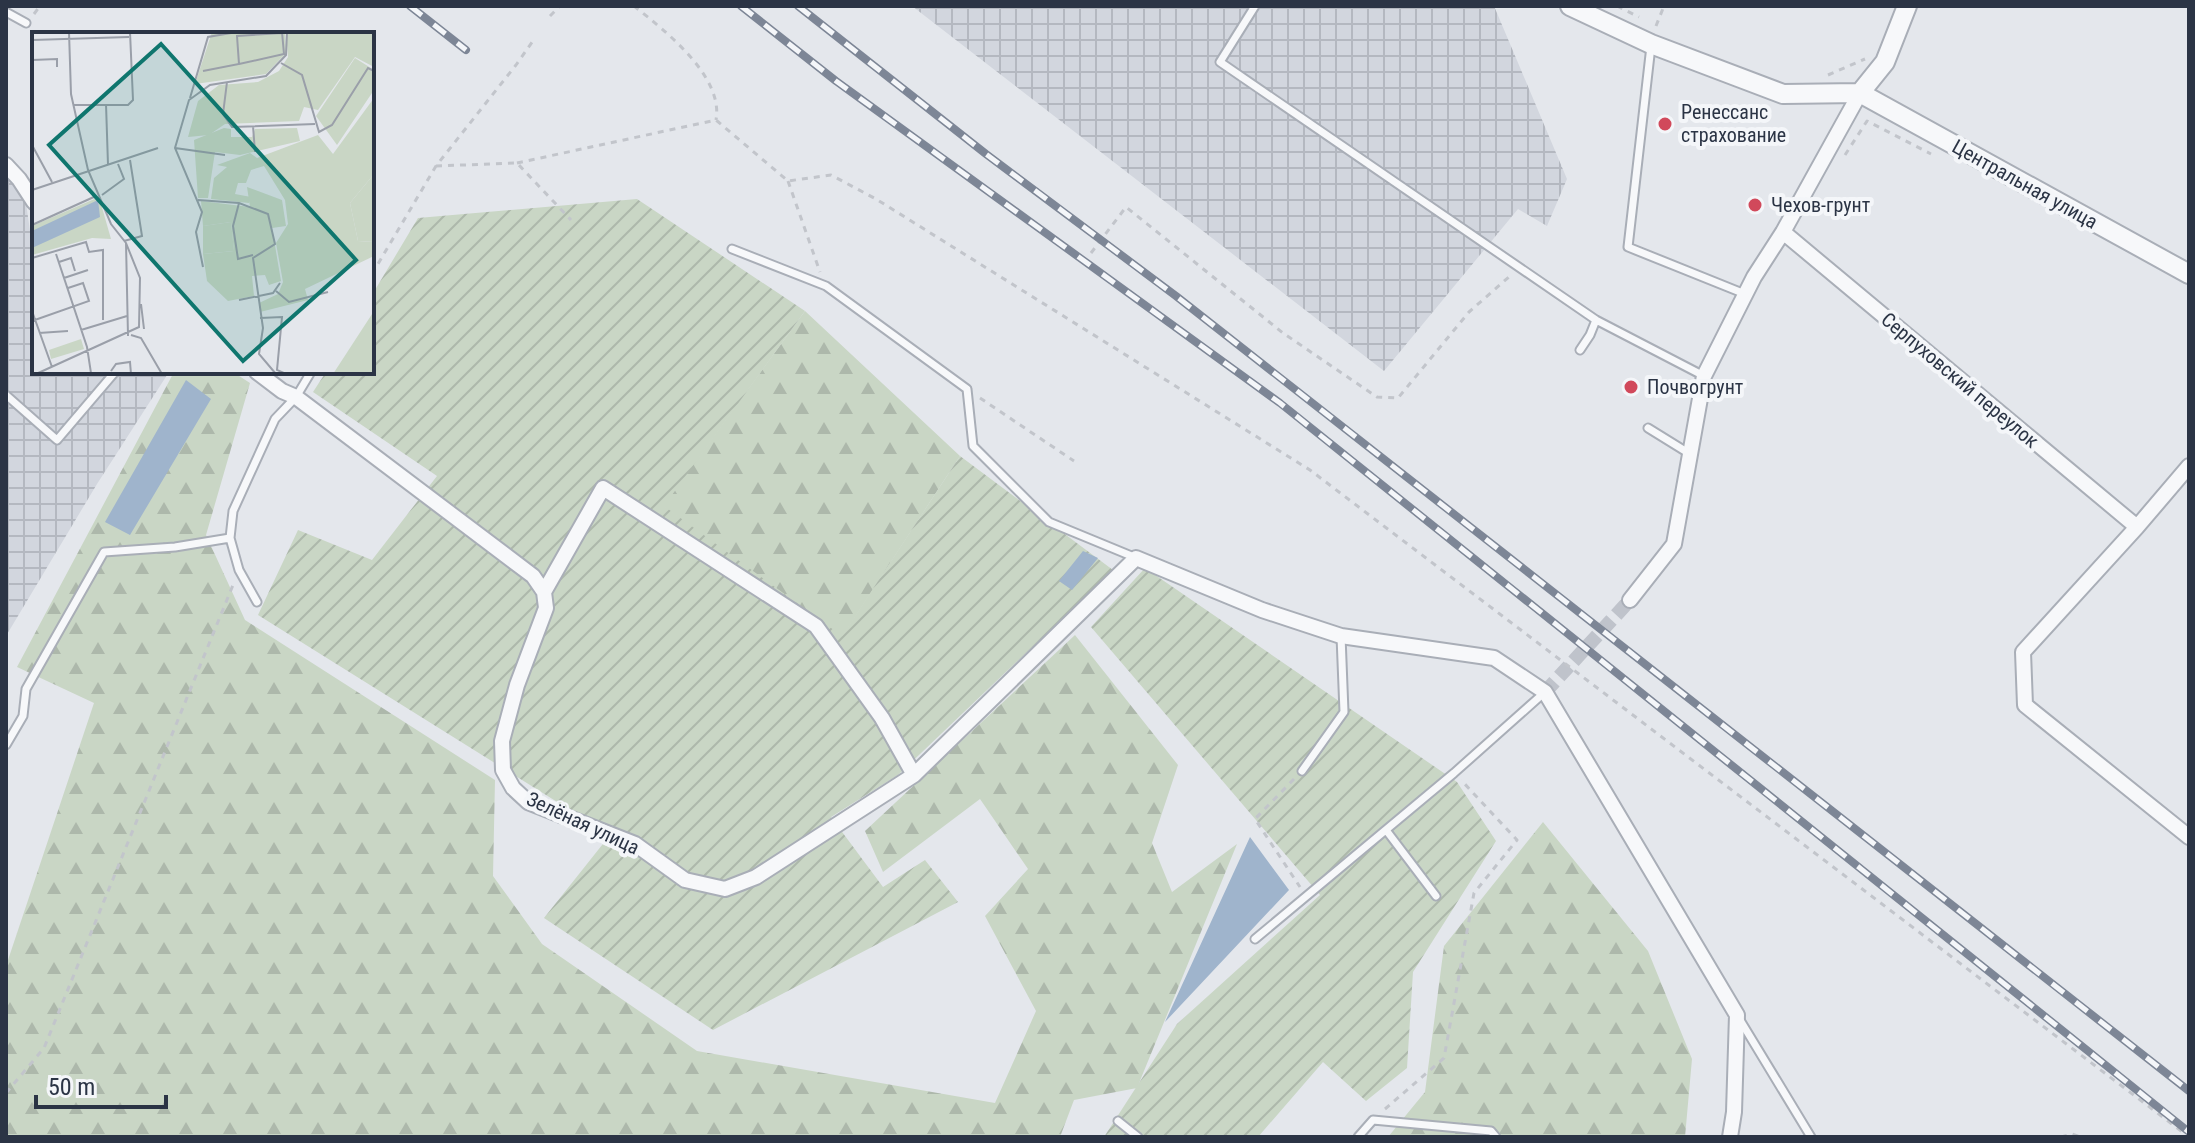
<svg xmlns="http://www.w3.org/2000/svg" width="2195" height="1143" font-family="'Roboto Condensed',sans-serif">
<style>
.industrial{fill:url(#industrial-grid)}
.forest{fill:url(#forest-firs)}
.garden{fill:url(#garden-furrows)}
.water{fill:#9fb4cc}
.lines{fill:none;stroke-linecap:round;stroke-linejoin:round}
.minor-tunnel{stroke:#bfc3cb;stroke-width:14;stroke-dasharray:14 7;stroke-linecap:butt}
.service-casing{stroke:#a9aeb7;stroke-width:11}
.minor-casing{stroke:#a9aeb7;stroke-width:18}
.tertiary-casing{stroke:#a9aeb7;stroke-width:22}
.path{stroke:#c2c5cb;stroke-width:3;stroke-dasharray:6 6;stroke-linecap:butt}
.service{stroke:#f7f8fa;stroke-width:7}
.minor{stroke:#f7f8fa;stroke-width:14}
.tertiary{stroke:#f7f8fa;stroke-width:18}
.rail-casing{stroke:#7d8696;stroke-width:8}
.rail{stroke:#f4f6f9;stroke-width:5;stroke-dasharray:15;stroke-linecap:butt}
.poi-dot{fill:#d1495b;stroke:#f4f6f9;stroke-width:3}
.labels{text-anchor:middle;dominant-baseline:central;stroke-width:8;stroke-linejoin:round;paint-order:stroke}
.poi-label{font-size:20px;fill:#2b3445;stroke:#f4f6f9;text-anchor:start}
.street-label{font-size:20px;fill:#2b3445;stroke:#f4f6f9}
.inset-road{fill:none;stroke:#9a9fa9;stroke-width:2}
.view{fill:#0f766e;fill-opacity:0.15;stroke:#0f766e;stroke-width:4}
.inset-edge{fill:none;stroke:#2b3445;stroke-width:4}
</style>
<defs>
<pattern id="industrial-grid" width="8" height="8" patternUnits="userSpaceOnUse" patternTransform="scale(2)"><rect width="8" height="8" fill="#d2d6de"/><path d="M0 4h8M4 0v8" fill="none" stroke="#b4b8c0"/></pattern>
<pattern id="forest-firs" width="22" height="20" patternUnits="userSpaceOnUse" patternTransform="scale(2)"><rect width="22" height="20" fill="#c9d6c5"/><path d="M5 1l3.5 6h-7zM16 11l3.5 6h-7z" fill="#adb8ab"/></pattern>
<pattern id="garden-furrows" width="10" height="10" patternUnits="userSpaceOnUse" patternTransform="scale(2)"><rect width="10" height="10" fill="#c9d6c5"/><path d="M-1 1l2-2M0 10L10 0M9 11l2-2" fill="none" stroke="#adb8ab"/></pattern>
</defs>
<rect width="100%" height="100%" fill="#e4e7ec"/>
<path class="industrial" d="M912,6H1494L1567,179L1547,226L1518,209L1384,371Z
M6,176L26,203L30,231L34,235V372H169L97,484L6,636Z"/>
<path class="forest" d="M805,311L960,456L842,637L663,506Z
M174,372H233L250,383L206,535L245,620L495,780L493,876L542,944L697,1051L995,1103L1036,1011L985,916L1028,869L980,799L883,872L865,831L1075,635L1178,765L1152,843L1172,892L1237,844L1137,1088L1074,1100L1060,1137H6V966L94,703L17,667Z
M1543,822L1648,951L1692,1059L1685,1137H1388L1425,1092L1444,946Z"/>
<path class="garden" d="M637,199L805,311L664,506L842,636L960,456L1113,570L898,775L831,817L883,887L925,860L958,902L713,1030L544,918L610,835L258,615L298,530L372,560L437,476L313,392L326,372H372V295L418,218Z
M1145,568L1457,782L1496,841L1413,972L1407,1068L1366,1101L1323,1062L1258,1137H1104L1177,1024L1320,895L1091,627Z"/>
<path class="water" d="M186,380L211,399L130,535L105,522Z
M1083,551L1098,558L1072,590L1059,581Z
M1250,837L1289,890L1165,1022Z"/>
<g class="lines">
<path class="minor-tunnel" d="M1545,692L1630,600"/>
<defs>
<path id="service" d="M1255,6L1220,62L1596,320L1704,376
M6,12L26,23
M1651,46L1628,247L1745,294
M732,249L826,286L967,389L973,446L1049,522L1134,557
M1580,350L1590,335L1596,320
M6,395L57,440L115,372
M1648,428L1690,454
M257,602L239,570L230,538L233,511L275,419L296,397L311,372
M6,745L23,716L26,689L104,552L175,547L230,538
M1302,771L1344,712L1341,636
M1386,830L1436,896
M1255,939L1454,773L1545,692
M1740,1020L1811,1137
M1118,1121L1138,1137
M1358,1137L1373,1120L1491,1131L1496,1137"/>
<path id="minor" d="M6,165L19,179L34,202
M1783,232L2137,527
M257,372L282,391L296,397L533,576L544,592L546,608L517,685L502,741L503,770L513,788L528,802L635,844L685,880L725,889L756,877L914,775L1136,558L1262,610L1341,636L1494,658L1545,692L1737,1015L1734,1112L1730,1137
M2189,466L2137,527L2023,652L2025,705L2189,837
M544,592L603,488L816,626L882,718L914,775
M1630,600L1674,544L1704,376L1754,277L1783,232L1860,93"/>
<path id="tertiary" d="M1570,6L1651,44L1783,94L1860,93L2189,274
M1860,93L1885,62L1907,6"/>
</defs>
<use href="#service" class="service-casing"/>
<use href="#minor" class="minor-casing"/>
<use href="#tertiary" class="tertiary-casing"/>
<path class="path" d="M634,6C664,30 724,76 716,120
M1617,6L1639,17
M34,14L40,6
M550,16L560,6
M1656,26L1664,6
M1828,75L1865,59
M1845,155L1867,121L1931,154
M517,163L716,120L788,181L831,175L876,199L1310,470L2189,1137
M436,166L517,163L571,220
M788,181L820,272
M1091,253L1126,207L1283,333L1377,397L1398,398L1469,312L1510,276
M372,274L436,166L516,65L535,38
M980,398L1074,461
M1294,779L1255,819L1300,887
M6,1093L44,1048L233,585
M1385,1109L1444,1058L1474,893L1517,840L1461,780
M2061,1137L2072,1134L2081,1137"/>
<use href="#service" class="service"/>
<use href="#minor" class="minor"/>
<use href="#tertiary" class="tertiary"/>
<defs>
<path id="rail" d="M410,6L466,50
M741,6L836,81L1280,403L2189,1132
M798,6L986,154L1176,296L2189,1091"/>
</defs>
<use href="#rail" class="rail-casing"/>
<use href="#rail" class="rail"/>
</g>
<g class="poi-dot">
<circle cx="1665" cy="124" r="8"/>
<circle cx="1755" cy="205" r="8"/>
<circle cx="1631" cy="387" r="8"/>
</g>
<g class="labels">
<g class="poi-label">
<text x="1681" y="112">Ренессанс<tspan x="1681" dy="23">страхование</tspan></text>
<text x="1771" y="205">Чехов-грунт</text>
<text x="1647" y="387">Почвогрунт</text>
</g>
<g class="street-label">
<text transform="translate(2025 184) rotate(29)">Центральная улица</text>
<text transform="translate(1960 380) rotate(40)">Серпуховский переулок</text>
<text transform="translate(583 823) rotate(25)">Зелёная улица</text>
</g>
</g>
<g transform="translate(32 32)">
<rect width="342" height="342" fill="#e4e7ec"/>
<path d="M342,142V210L326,209L318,171Z" fill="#c9d6c5"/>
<path d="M254,0H342V35L323,25L286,78L272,75L267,89L193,92L177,103L156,105L166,69L187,53L226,50L247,39L256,25ZM342,66V142L318,171L326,209L342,210V224L273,257L276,268L228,280L227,271L246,262L251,250L244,211L256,192L253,168L232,134L219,138L214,151H206L203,162L219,165L217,171L179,167L182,146L195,135L185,133L218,121L225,126L286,103L301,122ZM199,190L202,219L171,222V194ZM342,279V342H301Z" fill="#c9d6c5"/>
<path d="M67,165L79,207L60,206L0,223V194ZM49,307L52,317L19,327L17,318Z" fill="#c9d6c5"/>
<path d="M180,0H253L254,21L234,42L163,52ZM323,26L342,38V58L305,113L284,84ZM192,96L199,97V105H220L223,97L265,96L268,109L208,123L183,120L176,166H166L162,108ZM215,155L250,168L254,194L240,196L249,249L237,253L233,243L220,244L222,264L196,269L175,249L171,222L202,219L199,190L171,194L169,169L218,175Z" fill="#c9d6c5"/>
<path d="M66,168L68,185L0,216V199Z" fill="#9fb4cc"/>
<path class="inset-road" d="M37,0L39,62L56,138L79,192L94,211L96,304M0,8L97,5M0,28L25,27V35M249,31L270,43L287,100L300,93L336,36L342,39M207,32L252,22L250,0M171,39L207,32L205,4L250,1M195,50L191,82L200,95L283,92M158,66L176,5L205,0M74,72L76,133M41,73H96L101,68L98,0M221,94L223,120M0,113L20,150M143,116L193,123M0,158L126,116M70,163L92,147L86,132M166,168L207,171L236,182L243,212L221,226L231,296L227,322L244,342M207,171L201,194L206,227L221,223M0,193L64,164M92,209L110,204L98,128M24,222L55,315L59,341L44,342M0,226L54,210L57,220L71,218V288M27,230L39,226L43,239M171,235L164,200L170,180L143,116L157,68L178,53L234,44L254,23L255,0M32,246L56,238M244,259L257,270L296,260M207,268L241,261L248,251M109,272L112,297M0,279L20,335M228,286L250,285L245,338L254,342M0,289L57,269L51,251L36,256M49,298L95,284M7,301L36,299M99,303L109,306L130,342M79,339L84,332L98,330L99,342M4,342L107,295L108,246L94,211"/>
<path class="view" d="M129,12L324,228L211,329L17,113Z"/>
<rect width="342" height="342" class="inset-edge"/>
</g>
<rect width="2195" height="1143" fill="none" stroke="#2b3445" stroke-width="16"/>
<path d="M36 1095v12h130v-12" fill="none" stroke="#2b3445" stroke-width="4"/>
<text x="48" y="1095" font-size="24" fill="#2b3445" stroke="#f4f6f9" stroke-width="6" paint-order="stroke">50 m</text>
</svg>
